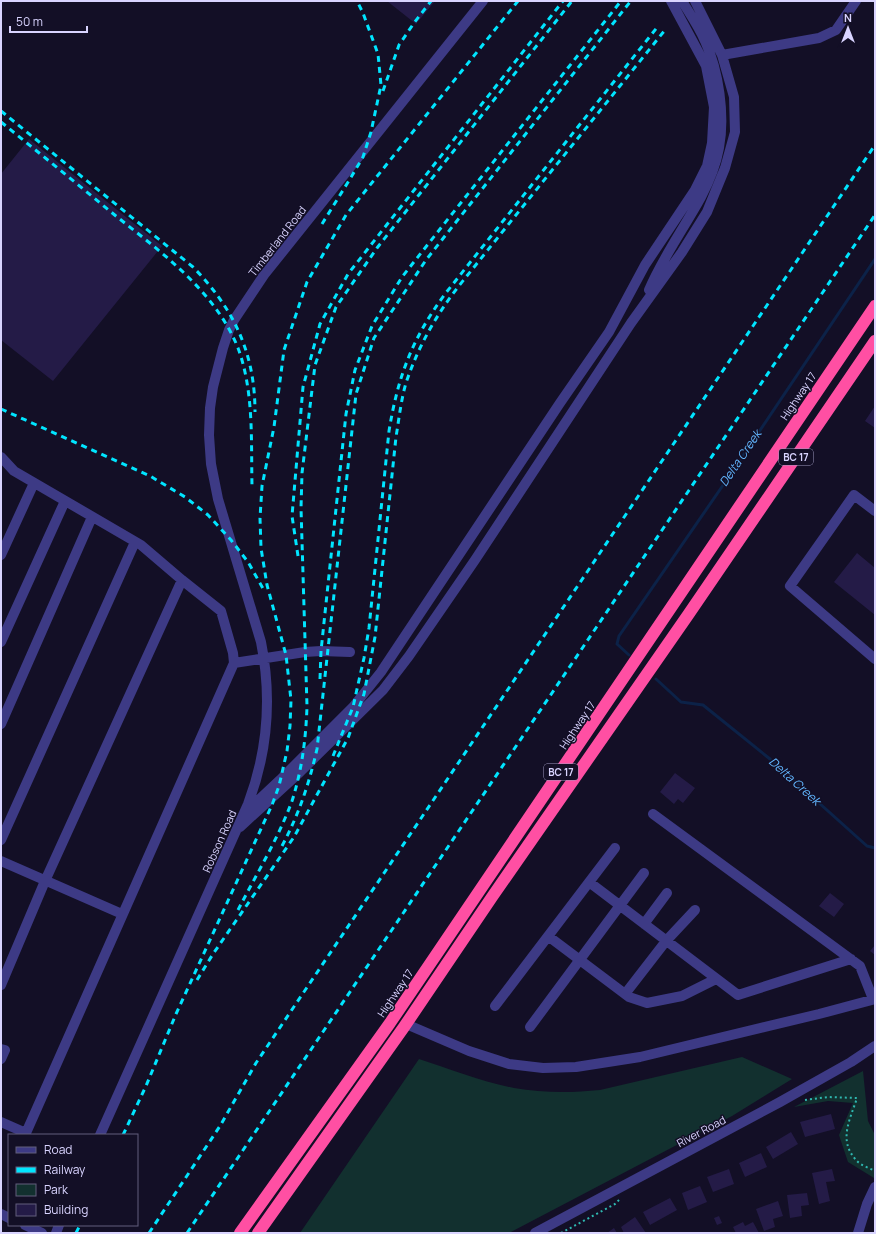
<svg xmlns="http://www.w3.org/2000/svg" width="876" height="1234" font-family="Manrope,sans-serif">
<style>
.green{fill:#12302f}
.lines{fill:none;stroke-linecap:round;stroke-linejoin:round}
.stream{stroke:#0c2248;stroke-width:3}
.building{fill:#241b47}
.path{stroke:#2fb8b0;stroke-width:2;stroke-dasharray:2 3;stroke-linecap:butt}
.minor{stroke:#3d3a85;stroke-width:10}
.highway{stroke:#ff4fa3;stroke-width:12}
.rail{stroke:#00e5ff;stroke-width:3;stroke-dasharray:6 5;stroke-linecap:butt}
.labels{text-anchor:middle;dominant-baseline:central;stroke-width:3;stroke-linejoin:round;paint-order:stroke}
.shield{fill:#130f26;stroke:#9e99be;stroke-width:1}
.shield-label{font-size:10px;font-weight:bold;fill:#d9d4ff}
.street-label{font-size:11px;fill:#d9d4ff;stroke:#130f26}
.water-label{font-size:12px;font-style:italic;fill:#62b6ff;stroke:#130f26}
</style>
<rect width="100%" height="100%" fill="#130f26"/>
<path class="green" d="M742,1057L792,1079L732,1116L509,1233H300L419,1059C450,1069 482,1082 514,1088C542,1093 571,1093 600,1090Z
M863,1071L868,1121L875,1135V1176L874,1178L848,1162L839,1135L853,1103L828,1101L794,1107Z"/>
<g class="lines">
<path class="stream" d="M629,655L617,644L619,636L728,478L875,259
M656,679L681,702L703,705L770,759L867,846L875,848"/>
</g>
<path class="building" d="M387,1H435L416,24Z
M29,139L162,246L53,381L1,340V174Z
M875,406V428L865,421Z
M857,553L875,568V615L834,582Z
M675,773L695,788L683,803L678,799L674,804L660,792Z
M830,893L844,904L834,917L819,906Z
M875,945V955L870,951Z
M831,1114L835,1129L805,1137L800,1122Z
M791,1132L798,1144L773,1159L766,1147Z
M761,1153L767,1167L745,1177L739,1163Z
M729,1169L734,1184L713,1192L707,1177Z
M832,1169L835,1181L826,1182L830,1201L819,1204L812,1173Z
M700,1186L707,1202L688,1210L682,1193Z
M807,1193L809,1205L801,1206L802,1216L790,1218L787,1195Z
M670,1198L677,1210L650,1225L643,1212Z
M778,1201L783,1216L773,1219L775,1227L764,1231L756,1209Z
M719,1216L722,1223L717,1225L714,1218Z
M635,1217L646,1233H624L621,1227Z
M743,1222L745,1226L753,1222L759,1233H736L733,1227Z
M614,1228L617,1233H607Z"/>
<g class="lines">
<path class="path" d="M805,1100L828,1097L857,1098C850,1120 838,1140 856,1160C860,1165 869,1168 875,1171
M561,1233L615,1204L619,1200"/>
<path class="minor" d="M722,55L819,38L836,30L856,1
M649,290C663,257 684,228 701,197C709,182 716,165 719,148C725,116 719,71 705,41C699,27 690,14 682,1
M1,457L14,471L141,545L182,580L221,611L233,653L234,663L26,1133L1,1122
M875,511L854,495L790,586L875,659
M1,555L34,483
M1,642L65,501
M234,663L305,652L321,651L350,652
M1,724L92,517
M247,811L280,780L353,707L381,672L560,403L609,332L645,265L695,190L707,166L712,143L714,107L706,66L671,1
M653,814L860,966L873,999
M240,827L300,772L383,690L409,656L475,560L631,323L682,252L707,212L725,168L735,132L734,97L722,55L695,1
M1,840L135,542
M1,861L122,914
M589,882L738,995L851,959
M644,924L667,893
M548,936L629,997L647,1003L682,996L716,979
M1,985L45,881L182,580
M625,994L666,941L695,910
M495,1006L615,848
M406,1024L469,1051L509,1064L543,1068L576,1067L640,1057L819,1014L875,999
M530,1027L644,873
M1,1049L5,1050L1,1059
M100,1135L248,804C268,751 272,697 261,642L218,499L211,464L209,435L210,408L213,387L223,348L229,330L234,320L264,275L483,1
M1,1214L9,1218
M25,1225L42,1233
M56,1233L59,1225
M535,1233L780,1102L851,1062L875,1046
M858,1233L867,1204L875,1187"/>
<path class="highway" d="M240,1233L390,1023L875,306
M258,1233L404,1027L492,897L688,615L875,341"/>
<path class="rail" d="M383,91L399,45L414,23L431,1
M1,111L193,267C234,309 255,353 255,412
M1,122C38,152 75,182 111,212C158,250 215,290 238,348C254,391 251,441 252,486
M322,224L350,179L363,157L371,132L381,85L378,54L363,13L357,1
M1,409L150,476L185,497L208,515L231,540L248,562L265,592
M298,556L292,516L303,387L320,324L348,274L563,1
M320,679L321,651L346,414L355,370L372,326L402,277L621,1
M333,756L353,707L364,658L369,628L389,431C398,376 412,339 445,294L659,25
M282,846C299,814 309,784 317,749L356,394L374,338L426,260L630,2
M238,910C256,875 278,839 292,801C302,770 306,738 307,706L301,508L302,473L315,365L336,307L377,248L572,1
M197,980L213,954L294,837L348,738L364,694L375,637L396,437C399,419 401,400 406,383C418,347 435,317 458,287L665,30
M123,1135L146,1086L176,1014L272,805L279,786L287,751L290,726L291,700L286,655L267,585L261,548L260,518L262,486L274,427L284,350L307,282L346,215L518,1
M76,1233L80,1225
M149,1233L220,1126L256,1063L875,145
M187,1233L875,215"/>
</g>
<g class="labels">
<g class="shield">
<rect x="779" y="449" width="34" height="16" rx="3"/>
<rect x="544" y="764" width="34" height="16" rx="3"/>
</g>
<g class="shield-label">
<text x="796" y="457">BC 17</text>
<text x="561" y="772">BC 17</text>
</g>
<g class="street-label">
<text transform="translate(277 241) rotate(-52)">Timberland Road</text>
<text transform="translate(798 396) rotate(-56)">Highway 17</text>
<text transform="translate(577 725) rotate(-56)">Highway 17</text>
<text transform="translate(219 841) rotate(-66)">Robson Road</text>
<text transform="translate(395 993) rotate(-56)">Highway 17</text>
<text transform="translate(701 1131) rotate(-28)">River Road</text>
</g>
<g class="water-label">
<text transform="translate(740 458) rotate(-56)">Delta Creek</text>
<text transform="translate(795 781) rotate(42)">Delta Creek</text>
</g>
</g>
<rect width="876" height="1234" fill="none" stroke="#d9d4ff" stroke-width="4"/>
<rect x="8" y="1134" width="130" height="92" fill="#130f26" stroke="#625e7d"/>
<rect x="16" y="1147" width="20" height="6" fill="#3d3a85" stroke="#625e7d"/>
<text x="44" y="1154" font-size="12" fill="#d9d4ff">Road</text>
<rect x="16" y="1167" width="20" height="6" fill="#00e5ff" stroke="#625e7d"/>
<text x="44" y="1174" font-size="12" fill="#d9d4ff">Railway</text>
<rect x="16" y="1184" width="20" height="12" fill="#12302f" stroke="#625e7d"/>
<text x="44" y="1194" font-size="12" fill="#d9d4ff">Park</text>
<rect x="16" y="1204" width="20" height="12" fill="#241b47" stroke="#625e7d"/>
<text x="44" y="1214" font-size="12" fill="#d9d4ff">Building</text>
<g transform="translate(848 28)" stroke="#130f26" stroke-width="3" paint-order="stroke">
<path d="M0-3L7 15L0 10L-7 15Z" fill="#d9d4ff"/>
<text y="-6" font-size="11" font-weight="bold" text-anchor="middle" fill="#d9d4ff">N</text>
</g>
<path d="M10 26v6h77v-6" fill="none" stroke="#d9d4ff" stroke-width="2"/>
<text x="16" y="26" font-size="12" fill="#d9d4ff" stroke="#130f26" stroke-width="3" paint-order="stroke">50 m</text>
</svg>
